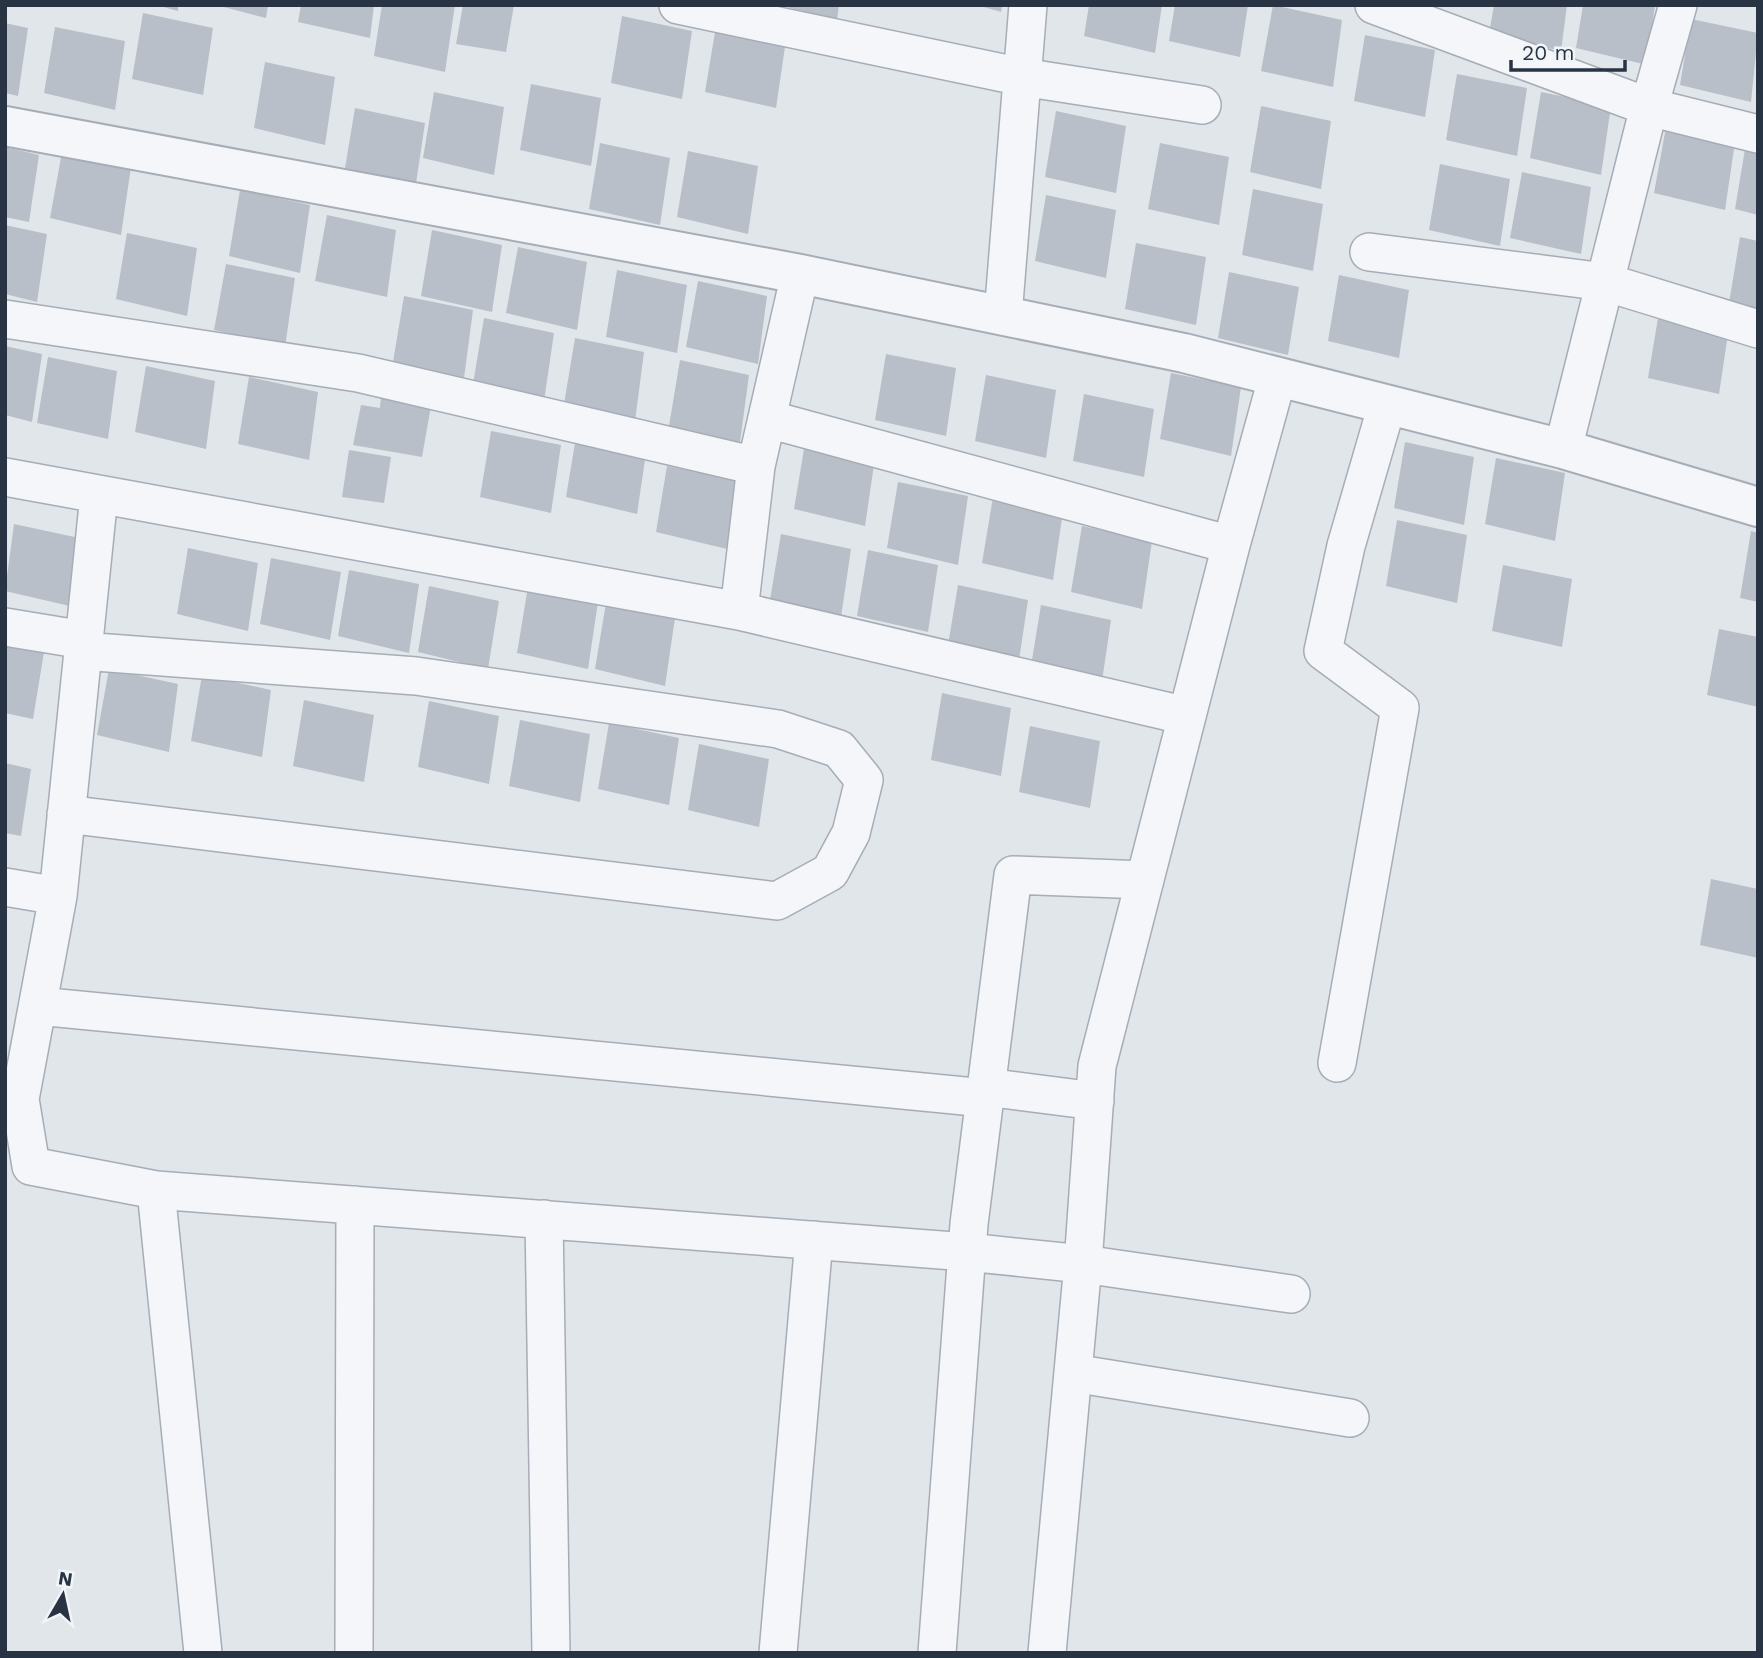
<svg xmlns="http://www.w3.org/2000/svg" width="1763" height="1658" font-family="'Work Sans',sans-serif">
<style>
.building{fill:#b8bfc9}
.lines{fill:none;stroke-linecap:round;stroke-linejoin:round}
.minor-casing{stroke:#a6adb6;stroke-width:40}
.tertiary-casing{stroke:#a6adb6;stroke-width:42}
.minor{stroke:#f4f6f9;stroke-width:37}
.tertiary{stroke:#f4f6f9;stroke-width:38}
</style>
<rect width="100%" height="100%" fill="#e1e6eb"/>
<path class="building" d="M156,5H178V11Z
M216,5H268L266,18Z
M301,5H374L370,38L298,22Z
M382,5H455L445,72L374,56Z
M463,5H514L506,52L456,44Z
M779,5H839L837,20Z
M977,5H1002L1001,12Z
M1089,5H1162L1155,53L1084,36Z
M1175,5H1248L1240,57L1169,41Z
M1273,5L1342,20L1333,87L1261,71Z
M1494,5H1567L1561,51L1489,34Z
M1583,5H1655L1647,65L1576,48Z
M143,13L213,28L203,95L132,79Z
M622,16L692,31L682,99L611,83Z
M1691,19L1758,33L1751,102L1680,85Z
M5,23L28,28L18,96L5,93Z
M716,26L786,40L776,108L705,92Z
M55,27L125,41L115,110L44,93Z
M1365,35L1435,50L1425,117L1354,101Z
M265,62L335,77L325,145L254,128Z
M1457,74L1527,88L1517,156L1446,140Z
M531,84L601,98L591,166L520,150Z
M434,92L504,107L494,175L423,158Z
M1541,92L1611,106L1601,175L1530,158Z
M1261,106L1331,121L1321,189L1250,172Z
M355,108L425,123L415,190L344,174Z
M1056,111L1126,126L1116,193L1045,177Z
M1666,127L1735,142L1725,210L1654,193Z
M600,143L670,158L660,225L589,209Z
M1160,143L1229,157L1219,225L1148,209Z
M1746,143L1758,146V215L1735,209Z
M5,147L39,155L29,222L5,217Z
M688,151L758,166L748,234L677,217Z
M62,152L131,167L121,235L50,218Z
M1440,164L1510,179L1500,246L1429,230Z
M1522,172L1591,187L1581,254L1510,238Z
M1253,189L1323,204L1313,271L1242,255Z
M240,190L310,205L300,273L229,256Z
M1046,195L1116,210L1106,278L1035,261Z
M327,215L396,230L387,297L315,281Z
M5,225L47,234L37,302L5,294Z
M432,230L502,245L492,312L421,296Z
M127,233L197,248L187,316L116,299Z
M1740,237L1758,241V310L1729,303Z
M1136,243L1206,257L1196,325L1125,309Z
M518,247L587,262L577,330L506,313Z
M226,264L295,278L285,347L214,330Z
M617,270L687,285L677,353L606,337Z
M1229,272L1299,287L1288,355L1218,338Z
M1339,275L1409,290L1399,358L1328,341Z
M698,281L767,296L758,364L686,347Z
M404,296L473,310L464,378L393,362Z
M1659,312L1729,327L1719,394L1648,378Z
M484,318L554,333L544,401L473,384Z
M575,338L644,352L635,421L564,404Z
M5,346L42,354L32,422L5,415Z
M886,354L956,368L946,436L875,420Z
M48,357L117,371L108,439L37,423Z
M680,360L749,375L740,442L669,426Z
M146,366L215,381L206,449L135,432Z
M1171,373L1241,387L1231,456L1160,439Z
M986,375L1056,390L1046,458L975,441Z
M249,377L318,392L309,460L238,444Z
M1084,394L1154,409L1144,477L1073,461Z
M381,397L431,406L422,457L353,445L361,405L380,408Z
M491,431L561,445L551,513L480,497Z
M577,431L647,446L637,514L566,497Z
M1405,442L1474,457L1464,525L1394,508Z
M805,443L875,458L865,526L794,509Z
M349,450L391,457L384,503L342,497Z
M1496,458L1565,473L1555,541L1485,524Z
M667,466L737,480L727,549L656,532Z
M898,482L968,496L958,565L887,548Z
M993,497L1063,511L1053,580L982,563Z
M1397,520L1467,535L1457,603L1386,586Z
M14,524L84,539L74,607L5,591Z
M1082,526L1152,541L1142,609L1071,592Z
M1751,531L1758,533V602L1740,598Z
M781,534L851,549L841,617L770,600Z
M188,548L258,563L248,631L177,614Z
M868,550L938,565L928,632L857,616Z
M271,558L341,572L330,640L260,624Z
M1503,565L1572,579L1562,647L1492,631Z
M349,570L419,584L409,653L338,636Z
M958,585L1028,600L1018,667L947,651Z
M429,586L499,601L488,669L418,652Z
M528,587L598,602L588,669L517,653Z
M606,603L675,618L665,686L595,669Z
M1041,605L1111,620L1101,688L1030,672Z
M1719,629L1758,637V707L1707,695Z
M5,644L44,652L33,719L5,713Z
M109,669L178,684L169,752L97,735Z
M202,675L271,690L262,757L191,741Z
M942,693L1011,708L1001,776L931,760Z
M304,700L374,715L364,782L293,766Z
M429,701L499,716L489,784L418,767Z
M520,720L590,734L580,802L509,786Z
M609,723L679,738L669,805L598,789Z
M1030,726L1100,741L1090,808L1019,792Z
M699,744L769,759L759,827L688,810Z
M5,763L31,769L21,836L5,833Z
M1711,879L1758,889V958L1700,945Z"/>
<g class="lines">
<defs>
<path id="minor" d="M678,5L1022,77L1202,105
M1374,5L1649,107L1758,134
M1369,252L1605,282L1758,329
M1003,316L1028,5
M5,319L358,373L756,466L800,274
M768,419L1231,545
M1563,449L1649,107L1678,5
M5,477L739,611L756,466
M99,495L58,896L20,1099L31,1166L156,1190L203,1653
M739,611L1187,716
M5,627L84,640
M66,814L777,901L830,872L851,833L864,780L839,749L778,729L416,676L82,651
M5,887L58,896
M38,1006L985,1098
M1337,1063L1400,708L1323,651L1346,546L1387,405
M986,1087L1095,1101
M156,1190L967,1252L1083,1264L1291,1294
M544,1219L551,1653
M1073,1373L1350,1418
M354,1653L355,1205
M778,1653L814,1240
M937,1653L969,1224L1013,875L1145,880
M1047,1653L1083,1264L1097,1066L1231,545L1277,379"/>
<path id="tertiary" d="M5,126L800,274L1184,353L1563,449L1758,507"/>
</defs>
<use href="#minor" class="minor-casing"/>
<use href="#tertiary" class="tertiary-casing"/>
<use href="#minor" class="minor"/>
<use href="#tertiary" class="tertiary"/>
</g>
<rect width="1763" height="1658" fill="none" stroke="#283444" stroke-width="14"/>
<g transform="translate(63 1595) rotate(9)" stroke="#f1f5f8" stroke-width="5" paint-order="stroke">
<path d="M0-5L12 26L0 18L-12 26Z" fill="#283444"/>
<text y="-10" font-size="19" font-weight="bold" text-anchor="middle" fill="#283444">N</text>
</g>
<path d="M1511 60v10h114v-10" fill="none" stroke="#283444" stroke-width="3.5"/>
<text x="1522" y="60" font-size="21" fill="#283444" stroke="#f1f5f8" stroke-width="5" paint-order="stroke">20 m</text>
</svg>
